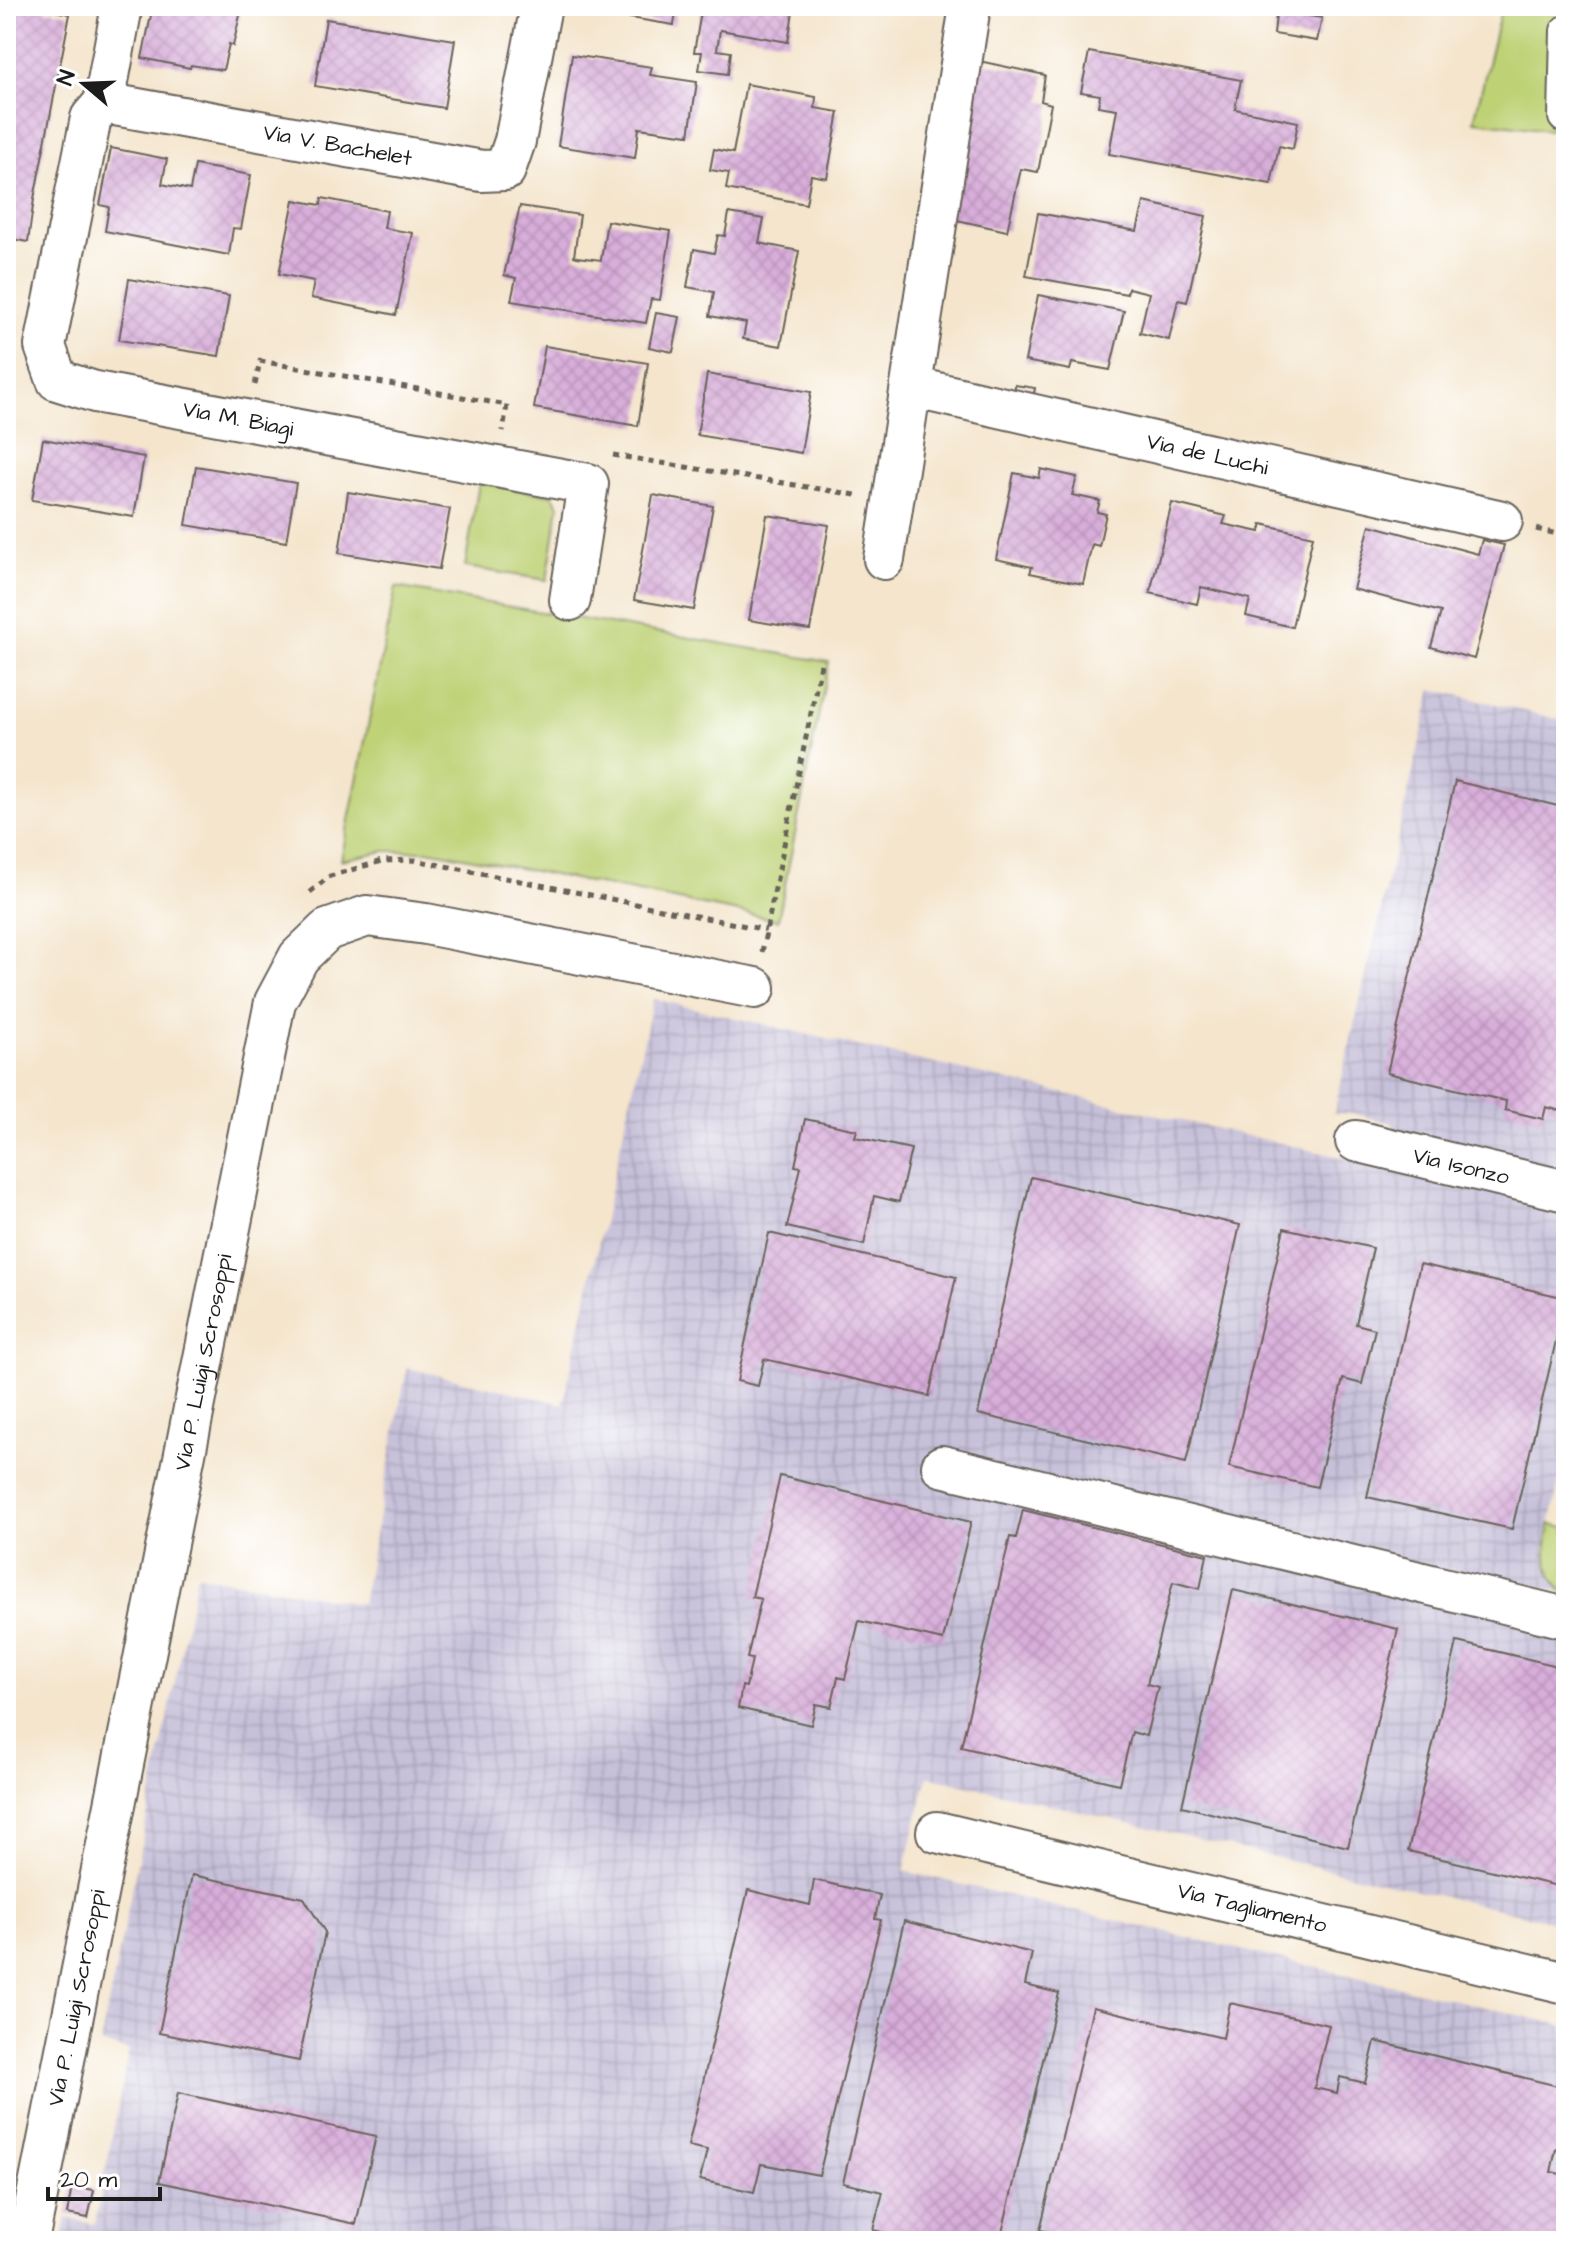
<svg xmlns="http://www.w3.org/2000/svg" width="1572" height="2247" font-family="'Architects Daughter',sans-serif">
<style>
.industrial{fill:url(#industrial-grid)}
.grass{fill:url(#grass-tufts);stroke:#6d7648;stroke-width:2}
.green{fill:#bed174;stroke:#6d7648;stroke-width:2}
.building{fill:url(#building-cross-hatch)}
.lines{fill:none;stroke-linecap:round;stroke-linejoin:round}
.pedestrian-casing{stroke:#68625a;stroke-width:34}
.minor-casing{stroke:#68625a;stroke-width:44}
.path{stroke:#68625a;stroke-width:5;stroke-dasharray:6 6;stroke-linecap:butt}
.pedestrian{stroke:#fff;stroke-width:30}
.minor{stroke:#fff;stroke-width:40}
.labels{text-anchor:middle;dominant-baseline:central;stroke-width:6;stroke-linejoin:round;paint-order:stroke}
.street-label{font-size:22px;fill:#1c1c1c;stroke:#fff}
</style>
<defs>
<pattern id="industrial-grid" width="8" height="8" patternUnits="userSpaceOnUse" patternTransform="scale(2)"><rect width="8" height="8" fill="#c6c0d9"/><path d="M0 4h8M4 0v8" fill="none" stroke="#aaa4ba"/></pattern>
<pattern id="grass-tufts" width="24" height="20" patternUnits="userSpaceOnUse" patternTransform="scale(2)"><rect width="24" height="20" fill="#bed174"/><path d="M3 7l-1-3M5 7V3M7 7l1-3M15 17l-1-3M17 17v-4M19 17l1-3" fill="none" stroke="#a3b364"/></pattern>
<pattern id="building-cross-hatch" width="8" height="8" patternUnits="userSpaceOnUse" patternTransform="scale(2)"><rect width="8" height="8" fill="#d8adda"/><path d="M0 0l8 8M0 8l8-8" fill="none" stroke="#b994ba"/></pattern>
</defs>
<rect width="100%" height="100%" fill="#fff"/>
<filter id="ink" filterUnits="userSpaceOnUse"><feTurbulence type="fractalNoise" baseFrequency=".0125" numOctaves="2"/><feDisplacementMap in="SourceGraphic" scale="16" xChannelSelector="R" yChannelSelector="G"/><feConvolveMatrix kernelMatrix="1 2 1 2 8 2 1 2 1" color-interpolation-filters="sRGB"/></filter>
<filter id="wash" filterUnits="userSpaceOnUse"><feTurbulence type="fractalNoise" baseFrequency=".006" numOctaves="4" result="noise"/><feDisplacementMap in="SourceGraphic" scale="32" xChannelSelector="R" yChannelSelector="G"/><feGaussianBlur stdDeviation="1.8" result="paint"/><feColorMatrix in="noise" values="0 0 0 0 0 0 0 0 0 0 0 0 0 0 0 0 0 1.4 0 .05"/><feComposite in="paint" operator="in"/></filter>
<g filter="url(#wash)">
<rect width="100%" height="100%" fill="#f4e5cc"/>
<path class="industrial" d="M1432,689L1566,721V1174L1396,1135L1392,1123L1354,1114L1334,1113Z
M653,999L1566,1209V1449L1545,1549L1550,1571L1561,1591L1326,1547L1566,1634V1925L928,1776L904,1871L1566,2026V2241H61L66,2218L95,2224L129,2050L100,2044L197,1575L362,1604L407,1368L563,1404Z"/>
<path class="grass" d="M1550,1524L1566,1527V1594C1543,1577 1545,1548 1550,1524Z"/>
<path class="green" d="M1502,6H1566V132L1474,121Z
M479,483L552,495L559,505L547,580L465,567Z
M396,587L829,662L778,920L434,851H385L341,860Z"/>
<g id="blocks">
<path class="building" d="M6,6H27L70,14L34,199L28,242L6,238Z
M153,6H242L233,46L229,44L223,70L191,65L190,68L142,58Z
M594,6H677L674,25L593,12Z
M702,6H794L788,42L720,30L717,50L731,52L728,74L699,70L702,52H694Z
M1277,6H1311L1309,16L1322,18L1317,41L1274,34Z
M326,19L455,40L444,108L315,86Z
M1089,52L1241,80L1235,109L1298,122L1293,149L1279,146L1271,184L1109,154L1117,109L1098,106L1100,95L1081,92Z
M572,55L652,67L650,75L697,82L689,135L639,128L635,158L558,146Z
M965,58L1045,75L1041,101L1051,104L1038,172L1021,169L1007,231L943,217Z
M746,84L816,97L815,108L839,112L827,178L811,175L806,204L726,189L729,173L710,170L714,149L733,153Z
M111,148L167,159L162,184L190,190L195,165L251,175L241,229L233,228L229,255L105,231L109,207L100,205Z
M322,198L387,211L384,228L413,233L396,315L311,298L314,281L279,274L294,200L321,205Z
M1144,202L1206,216L1187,302L1178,300L1169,340L1140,333L1149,293L1128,288L1127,294L1026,276L1038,213L1137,231Z
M520,206L580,215L574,256L577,257L601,260L607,221L671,231L660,300L651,299L646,323L511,301L516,278L504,275Z
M729,213L764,219L759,243L799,251L781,346L743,339L746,323L710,316L714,292L687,287L694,249L714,253L718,235L725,236Z
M129,279L229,296L219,356L119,340Z
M1038,295L1124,311L1110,370L1072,363L1070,370L1025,361Z
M656,313L680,317L673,352L649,347Z
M545,346L648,363L638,426L534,408Z
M707,374L811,392L801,453L697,435Z
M1015,385L1035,388L1033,399L1014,396Z
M43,439L144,457L134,517L32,500Z
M196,466L296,483L286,542L186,525Z
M1041,469L1077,477L1072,495L1100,501L1097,512L1106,514L1099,546L1092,544L1083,584L1030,573L1032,567L996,559L1014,473L1039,478Z
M348,492L450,509L439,569L339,553Z
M653,495L713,506L694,610L634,600Z
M1172,503L1226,516L1223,524L1260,532L1262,524L1313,536L1292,627L1246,616L1250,599L1201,587L1197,604L1150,593Z
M767,515L829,525L810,630L749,620Z
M1370,525L1478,554L1482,540L1504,545L1474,659L1431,647L1441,612L1353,589Z
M1455,781L1566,808V1112L1546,1107L1543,1119L1505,1110L1506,1101L1387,1073Z
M805,1119L857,1130L855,1137L911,1149L899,1202L874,1196L864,1245L787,1227L801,1167L795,1166Z
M1031,1177L1240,1225L1186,1463L978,1414Z
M1284,1228L1373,1248L1356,1324L1375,1329L1362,1384L1343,1379L1317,1487L1229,1467Z
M769,1233L956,1277L929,1396L764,1359L758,1386L737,1381Z
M1420,1264L1566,1298L1512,1529L1367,1497Z
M780,1476L971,1522L943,1640L859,1621L845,1679L838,1677L831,1707L816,1704L811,1725L738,1708L742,1686L746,1687L752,1659L747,1658L761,1599L752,1597Z
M1023,1510L1207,1555L1200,1589L1173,1582L1147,1684L1158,1687L1146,1736L1132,1732L1119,1784L961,1747L1010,1537L1016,1538Z
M1233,1590L1398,1629L1348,1847L1182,1806Z
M1457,1642L1566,1668V1888L1408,1851Z
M192,1875L304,1898L325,1932L299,2061L159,2033Z
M814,1880L880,1895L875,1919L881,1920L819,2175L761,2164L754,2192L700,2180L707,2150L688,2146L748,1890L810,1905Z
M904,1921L1032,1953L1025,1985L1059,1993L1000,2241H918L873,2230L883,2192L843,2183Z
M1230,2003L1329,2025L1314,2088L1337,2093L1340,2077L1365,2083L1375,2041L1566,2088V2152L1556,2149L1551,2172L1566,2175V2241H1088L1040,2230L1093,2007L1223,2038Z
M178,2093L376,2136L356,2224L159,2182Z
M72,2186L94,2190L88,2218L67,2214Z
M716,2235L738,2240V2241H715Z"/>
</g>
</g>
<g filter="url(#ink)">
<use href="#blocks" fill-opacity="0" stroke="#68625a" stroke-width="2"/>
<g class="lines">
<defs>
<path id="pedestrian" d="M1564,117L1566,31"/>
<g id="minor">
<path id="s1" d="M122,6L104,103L482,171L505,170L515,141L541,6"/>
<path id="s2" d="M104,103L91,118L45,346L57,380L95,392L588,484L570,600"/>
<path id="s3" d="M911,387L1502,521"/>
<path d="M884,559L970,6"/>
<path id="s4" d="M1356,1141L1566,1191"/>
<path d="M942,1466L1566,1618"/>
<path id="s5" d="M937,1832L1566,1983"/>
<path id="s6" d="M28,2241L275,1002L299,957L327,930L367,916L426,924L755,988"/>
</g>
</defs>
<use href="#pedestrian" class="pedestrian-casing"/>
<use href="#minor" class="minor-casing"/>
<path class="path" d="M255,385L260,361L507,405L503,431
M613,455L856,495
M1536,529L1566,536
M310,892L330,876L382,861L415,860L766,930
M762,952L821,664"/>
<use href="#pedestrian" class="pedestrian"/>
<use href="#minor" class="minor"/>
</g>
</g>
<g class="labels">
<g class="street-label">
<text stroke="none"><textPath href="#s1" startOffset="336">Via V. Bachelet</textPath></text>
<text stroke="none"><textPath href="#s2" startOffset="474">Via M. Biagi</textPath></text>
<text stroke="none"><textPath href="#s3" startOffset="304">Via de Luchi</textPath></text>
<text stroke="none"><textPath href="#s4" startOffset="108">Via Isonzo</textPath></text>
<text stroke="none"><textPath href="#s6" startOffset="896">Via P. Luigi Scrosoppi</textPath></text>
<text stroke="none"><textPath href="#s5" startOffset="324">Via Tagliamento</textPath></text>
<text stroke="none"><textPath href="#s6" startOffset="248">Via P. Luigi Scrosoppi</textPath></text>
</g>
</g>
<rect width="1572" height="2247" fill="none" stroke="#fff" stroke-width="32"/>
<g transform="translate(84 84) rotate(289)" stroke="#ffffff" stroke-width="6" paint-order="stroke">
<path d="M0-6L14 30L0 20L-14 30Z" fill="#1c1c1c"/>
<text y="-12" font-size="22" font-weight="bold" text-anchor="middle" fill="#1c1c1c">N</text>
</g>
<path d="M48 2187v12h112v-12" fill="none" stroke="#1c1c1c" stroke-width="4"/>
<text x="60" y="2187" font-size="24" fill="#1c1c1c" stroke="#ffffff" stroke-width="6" paint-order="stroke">20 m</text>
</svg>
